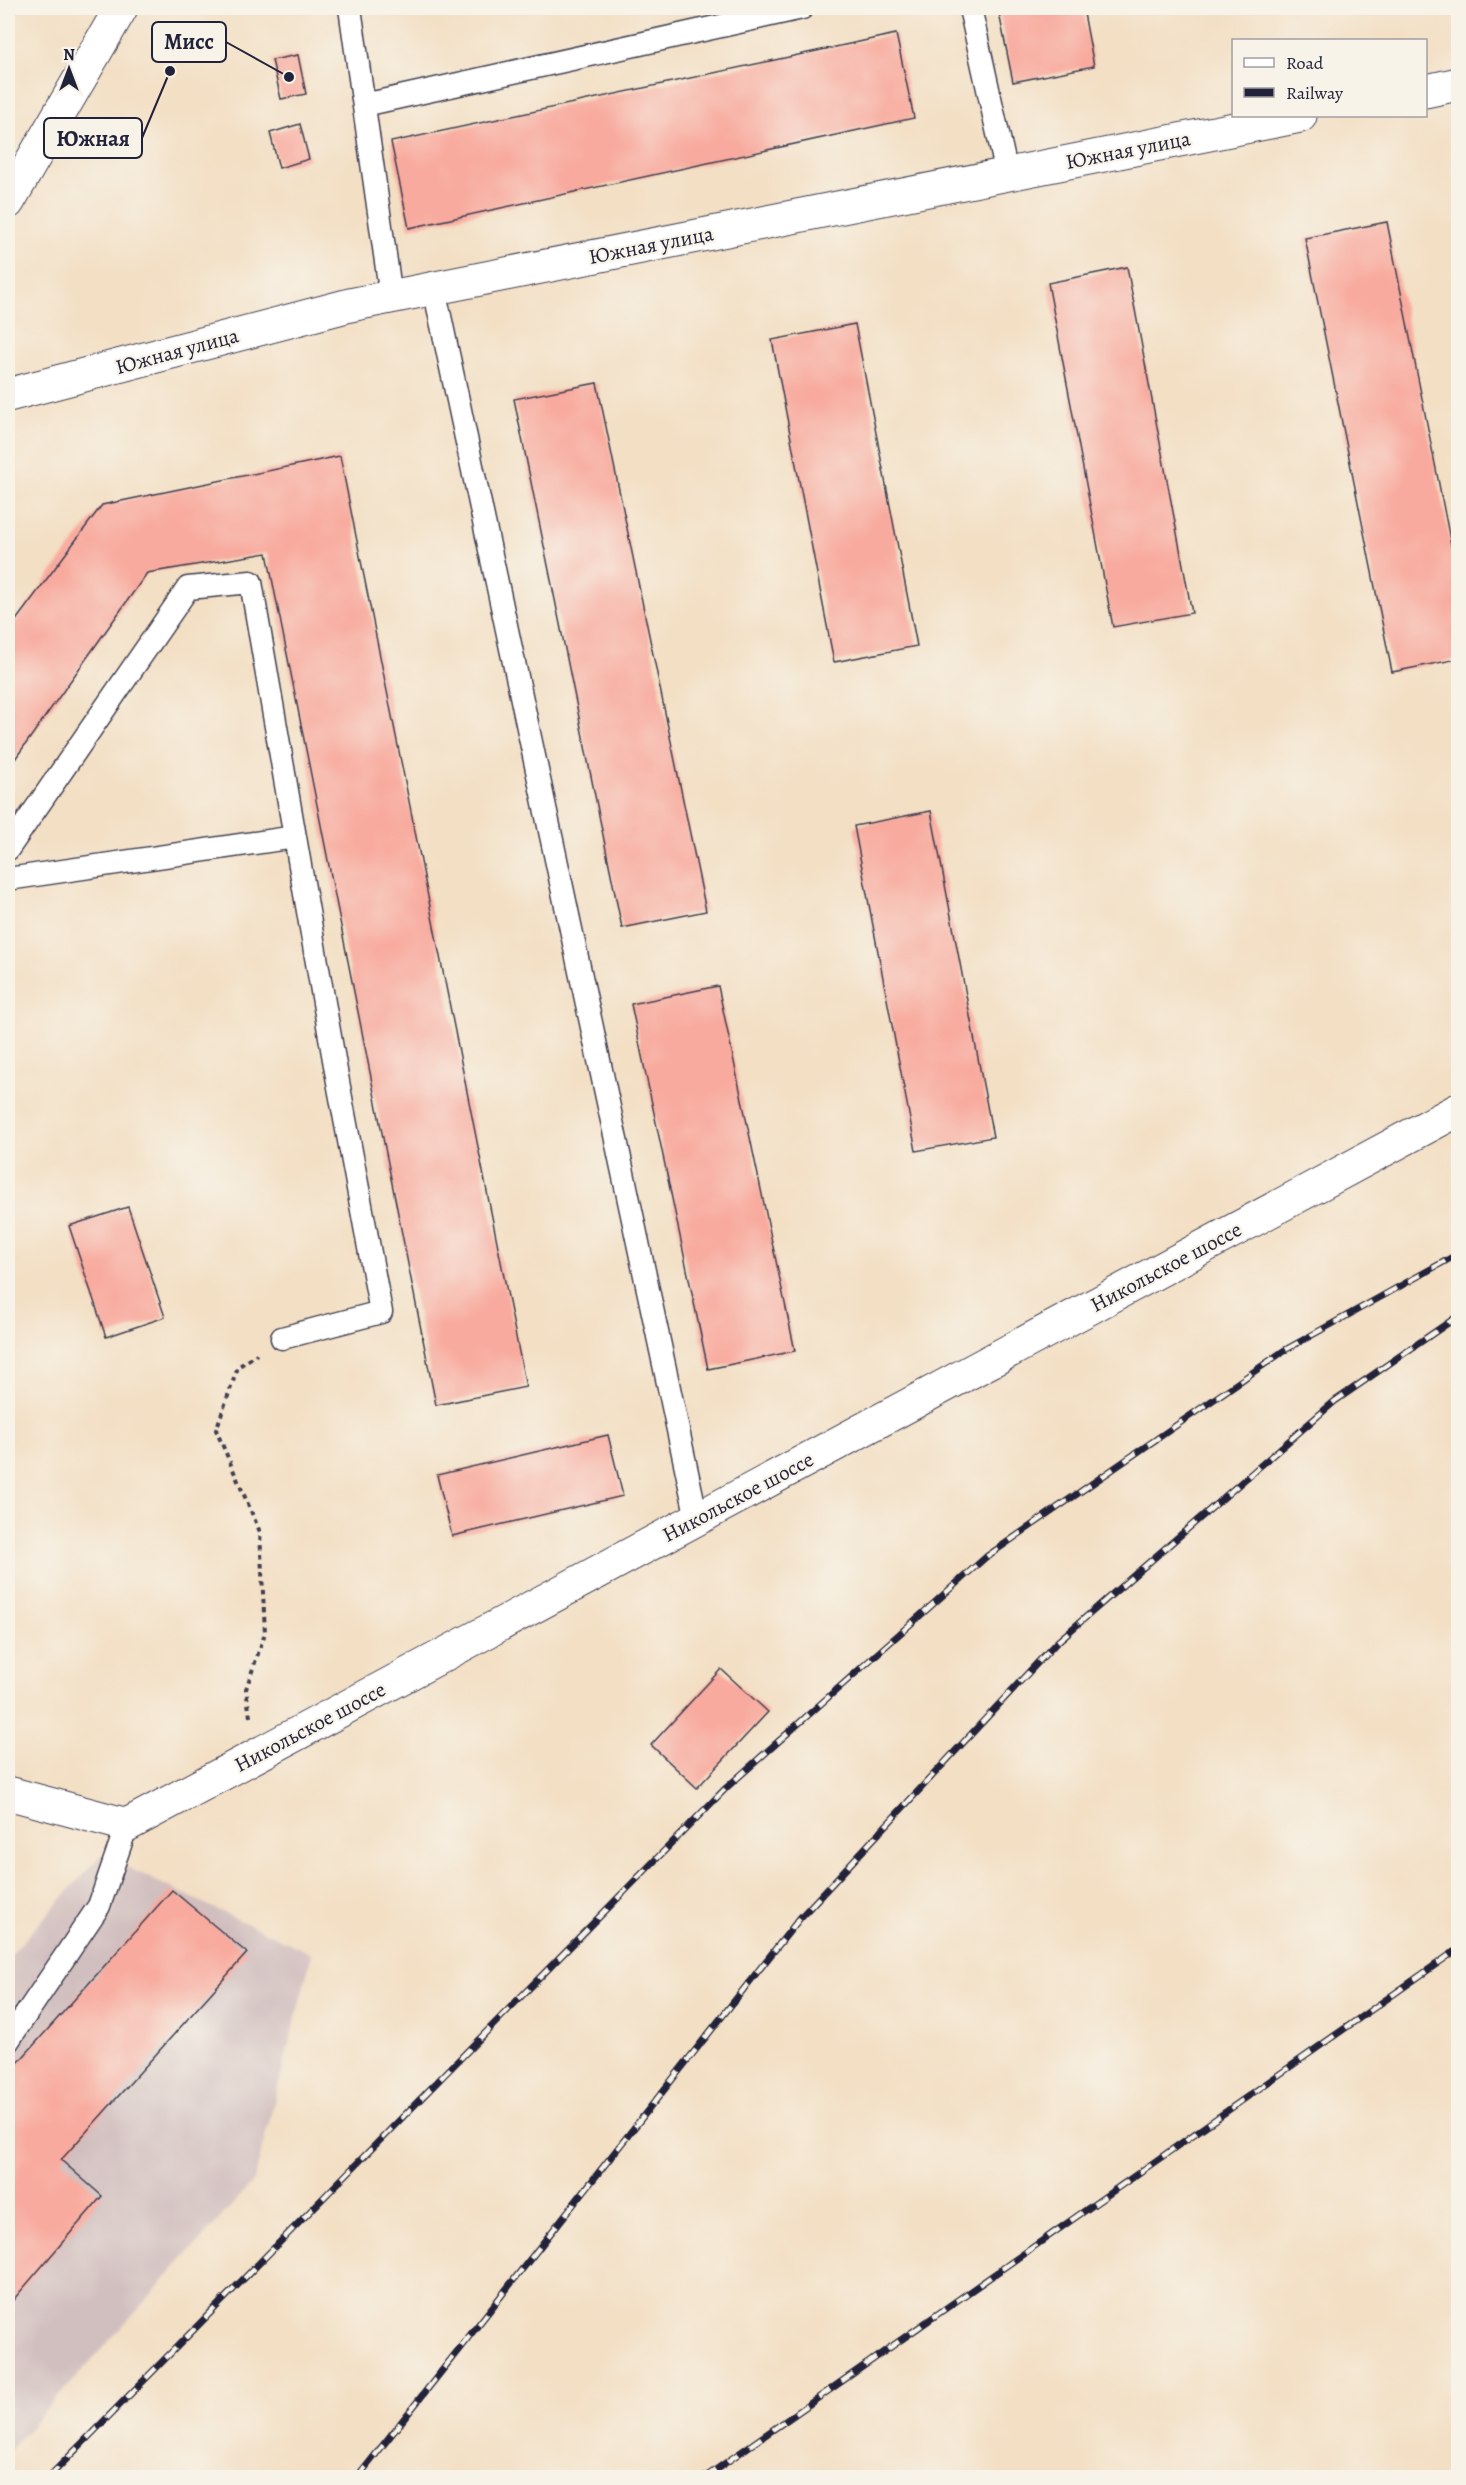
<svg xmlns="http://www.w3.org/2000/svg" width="1466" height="2485" font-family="Alegreya,serif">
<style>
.industrial{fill:#d1bfbf}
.building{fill:#f8aa9e}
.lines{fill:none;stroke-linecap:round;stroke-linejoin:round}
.service-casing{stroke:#413e50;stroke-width:25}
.minor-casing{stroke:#413e50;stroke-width:35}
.tertiary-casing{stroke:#413e50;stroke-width:35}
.path{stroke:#413e50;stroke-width:4;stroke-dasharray:4.5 4.5;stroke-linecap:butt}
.service{stroke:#fff;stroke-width:22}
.minor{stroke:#fff;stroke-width:33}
.tertiary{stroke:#fff;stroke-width:33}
.rail-casing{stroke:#22223b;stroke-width:7}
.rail{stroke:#f7f3e8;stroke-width:4.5;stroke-dasharray:14;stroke-linecap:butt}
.labels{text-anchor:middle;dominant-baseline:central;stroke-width:4.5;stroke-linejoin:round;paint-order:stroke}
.street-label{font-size:21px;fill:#22223b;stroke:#f7f3e8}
.leader{fill:none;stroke:#22223b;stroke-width:2}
.callout-dot{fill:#22223b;stroke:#f7f3e8;stroke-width:2}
.callout{fill:#f7f3e8;stroke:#22223b;stroke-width:2}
.callout-label{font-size:22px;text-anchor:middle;font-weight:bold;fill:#22223b}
</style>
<rect width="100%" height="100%" fill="#f7f3e8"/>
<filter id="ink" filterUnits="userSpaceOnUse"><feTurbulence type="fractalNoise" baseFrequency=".0167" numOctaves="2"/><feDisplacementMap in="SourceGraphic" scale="12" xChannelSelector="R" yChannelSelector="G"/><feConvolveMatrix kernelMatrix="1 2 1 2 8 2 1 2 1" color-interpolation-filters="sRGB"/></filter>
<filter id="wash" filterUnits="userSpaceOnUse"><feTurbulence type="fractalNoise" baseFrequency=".008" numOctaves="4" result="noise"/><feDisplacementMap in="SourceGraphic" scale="24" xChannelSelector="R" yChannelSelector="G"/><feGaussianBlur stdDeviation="1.35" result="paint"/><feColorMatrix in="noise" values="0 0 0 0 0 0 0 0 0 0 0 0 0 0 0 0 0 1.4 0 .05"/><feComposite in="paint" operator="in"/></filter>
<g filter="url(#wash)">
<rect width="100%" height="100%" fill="#f3dfc4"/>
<path class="industrial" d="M101,1855L312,1954L254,2181L8,2452V1958Z"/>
<g id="blocks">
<path class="building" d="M998,8H1083L1094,66L1013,82Z
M896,34L914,118L409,228L391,142Z
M298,55L306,94L281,99L272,60Z
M300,124L309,159L279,168L270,133Z
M1387,222L1458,580V659L1392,672L1305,238Z
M1127,267L1192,613L1113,627L1048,283Z
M855,324L917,646L834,662L772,340Z
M597,383L706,911L622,928L514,399Z
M340,456L526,1387L436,1405L267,553L147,573L8,769V631L102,505Z
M931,811L993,1137L916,1151L854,826Z
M718,986L795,1351L708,1369L631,1004Z
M128,1207L165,1317L106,1337L69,1226Z
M608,1435L623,1496L452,1536L437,1475Z
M721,1669L768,1712L697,1788L651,1745Z
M172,1890L247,1953L61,2160L102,2196L8,2306V2074Z"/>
</g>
</g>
<g filter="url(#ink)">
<use href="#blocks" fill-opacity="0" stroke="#413e50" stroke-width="1.5"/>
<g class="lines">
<defs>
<path id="service" d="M350,8L391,297
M970,8L1007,174
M364,105L802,8
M434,288L697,1519
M8,849L188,588L251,582L295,837
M8,879L295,837L336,1071L381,1312L282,1338
M8,2041L99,1906L127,1825"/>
<path id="minor" d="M1426,91L1458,84
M8,395L350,305L1300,116"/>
<path id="tertiary" d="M8,202L121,8
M8,1793L127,1825L1458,1110"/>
</defs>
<use href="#service" class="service-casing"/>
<use href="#minor" class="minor-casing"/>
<use href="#tertiary" class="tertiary-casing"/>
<path class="path" d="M250,1717L246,1689L265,1633L260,1532L216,1430L238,1367L257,1354"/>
<use href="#service" class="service"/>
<use href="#minor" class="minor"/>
<use href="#tertiary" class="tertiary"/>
<defs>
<path id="rail" d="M48,2478L726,1788L986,1557L1285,1350L1458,1254
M357,2478L800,1918L1056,1643L1335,1401L1458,1316
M704,2478L1458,1949"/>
</defs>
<use href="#rail" class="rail-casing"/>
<use href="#rail" class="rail"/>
</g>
</g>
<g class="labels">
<g class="street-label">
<text transform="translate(1128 150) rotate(-11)">Южная улица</text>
<text transform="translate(651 245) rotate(-11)">Южная улица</text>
<text transform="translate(177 351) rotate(-15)">Южная улица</text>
<text transform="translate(1166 1267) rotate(-28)">Никольское шоссе</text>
<text transform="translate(738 1497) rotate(-28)">Никольское шоссе</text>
<text transform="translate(310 1727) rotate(-28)">Никольское шоссе</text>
</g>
</g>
<path class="leader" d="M289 77L226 42M170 71L142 138"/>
<g class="callout-dot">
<circle cx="289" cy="77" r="6"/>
<circle cx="170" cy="71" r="6"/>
</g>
<g class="callout">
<rect x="152" y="22" width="74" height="40" rx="6"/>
<rect x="44" y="118" width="98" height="40" rx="6"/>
</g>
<g class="callout-label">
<text x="189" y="49">Мисс</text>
<text x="93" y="146">Южная</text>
</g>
<rect width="1466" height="2485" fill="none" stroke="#f7f3e8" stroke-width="30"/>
<rect x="1232" y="39" width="195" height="78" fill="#f7f3e8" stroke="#a29fa3" stroke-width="1.5"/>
<rect x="1244" y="58" width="30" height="9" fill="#ffffff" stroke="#a29fa3" stroke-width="1.5"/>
<text x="1286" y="69" font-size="18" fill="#22223b">Road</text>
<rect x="1244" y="88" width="30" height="9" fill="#22223b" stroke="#a29fa3" stroke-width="1.5"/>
<text x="1286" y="99" font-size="18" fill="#22223b">Railway</text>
<g transform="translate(69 69)" stroke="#f7f3e8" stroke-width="4.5" paint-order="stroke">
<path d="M0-4.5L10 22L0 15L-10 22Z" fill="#22223b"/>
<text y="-9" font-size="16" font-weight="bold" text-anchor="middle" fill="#22223b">N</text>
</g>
</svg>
